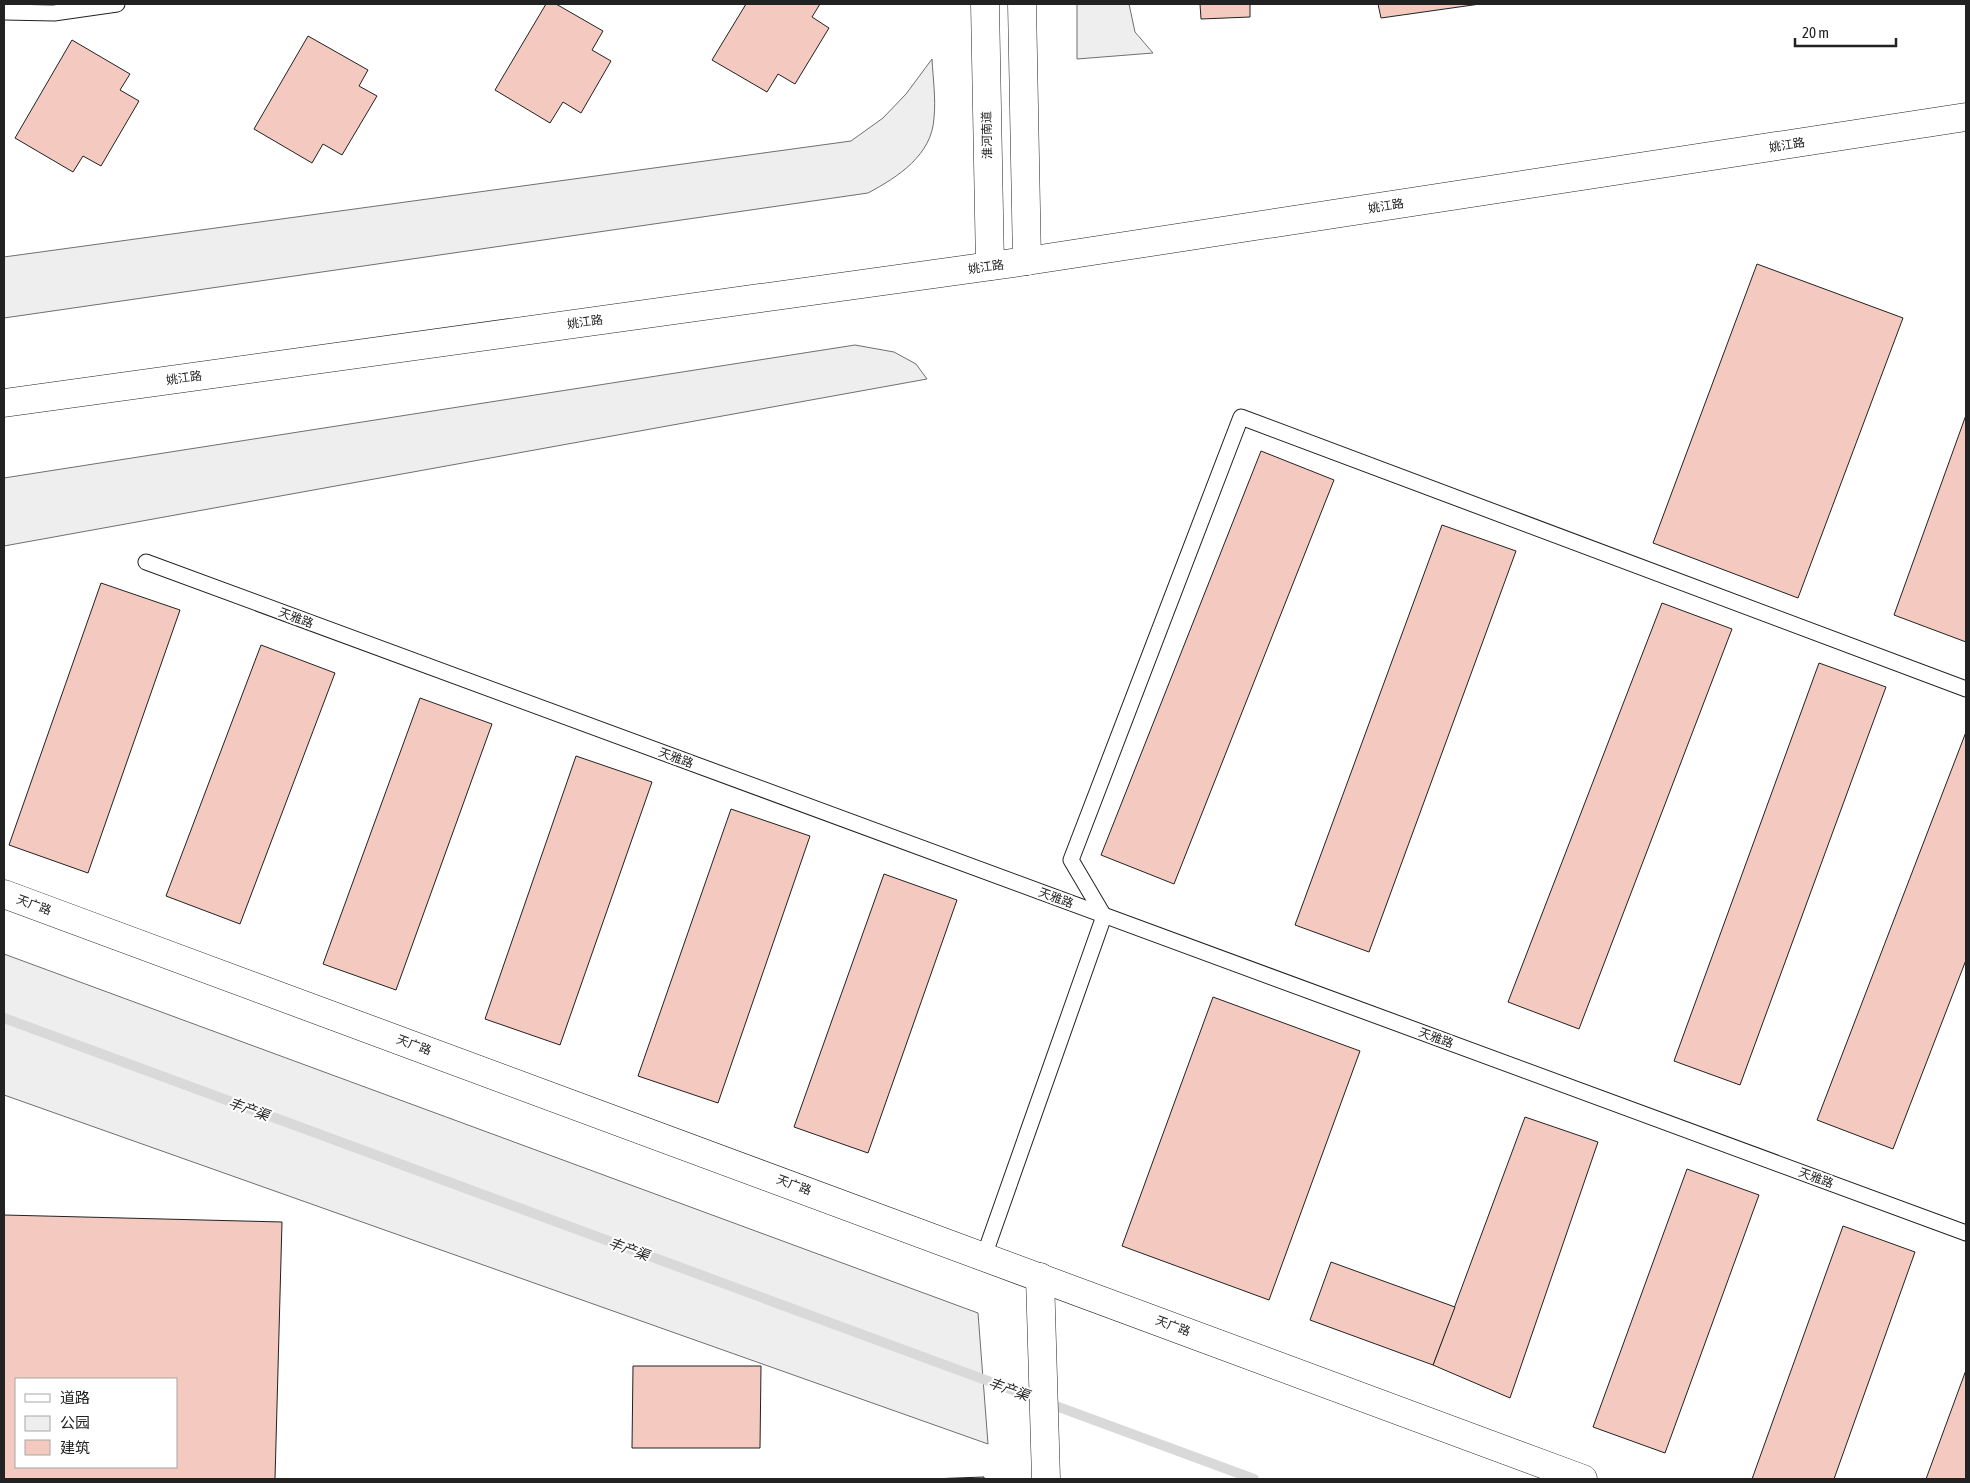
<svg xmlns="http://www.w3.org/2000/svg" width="1970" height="1483" font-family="'Asap Condensed','Noto Sans SC',sans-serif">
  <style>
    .green { fill: #eee; stroke: #6f6f6f }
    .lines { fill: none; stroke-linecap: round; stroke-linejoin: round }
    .stream { stroke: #d9d9d9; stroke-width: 10 }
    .building { fill: #f3c9c0; stroke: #222; fill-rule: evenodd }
    .service-casing { stroke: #222; stroke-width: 17 }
    .tertiary-casing { stroke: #222; stroke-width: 29 }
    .secondary-casing { stroke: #222; stroke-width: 29 }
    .service { stroke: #fff; stroke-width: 15 }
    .tertiary { stroke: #fff; stroke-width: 28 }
    .secondary { stroke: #fff; stroke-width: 28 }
    .labels { text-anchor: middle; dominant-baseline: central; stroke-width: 4; stroke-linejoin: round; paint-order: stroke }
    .street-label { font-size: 12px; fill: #222; stroke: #fff }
    .water-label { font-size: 14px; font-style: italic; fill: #222; stroke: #fff }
  </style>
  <rect width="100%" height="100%" fill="#fff"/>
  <!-- green -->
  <g class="green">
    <polygon points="1077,4 1129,4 1135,32 1153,53 1077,59"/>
    <path d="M932 59C933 78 936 99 934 118 932 155 898 177 868 193L4 318V257L851 141 883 118 906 94Z"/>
    <polygon points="855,345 894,352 916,364 927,379 4,546 4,478"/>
    <polygon points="4,954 978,1313 988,1444 4,1095"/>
  </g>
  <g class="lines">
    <!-- stream -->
    <polyline class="stream" points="4,1018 1254,1479"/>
  </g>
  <!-- building -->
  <g class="building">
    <polygon points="546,4 556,4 603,31 592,50 611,61 581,113 563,102 550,123 495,90"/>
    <polygon points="746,4 820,4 812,17 829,28 795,84 778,74 767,92 712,60"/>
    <polygon points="1200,4 1250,4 1250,17 1201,19"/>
    <polygon points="1378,4 1480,4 1381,18"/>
    <polygon points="308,36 368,70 359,86 377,96 342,155 323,144 312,163 254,129"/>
    <polygon points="72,40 130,74 120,90 139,101 101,166 83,156 73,172 15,138"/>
    <polygon points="1757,264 1903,318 1798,598 1653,543"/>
    <polygon points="1966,415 1966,642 1894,615"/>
    <polygon points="1261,451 1334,480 1174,884 1101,855"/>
    <polygon points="1442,525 1516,551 1369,952 1295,925"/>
    <polygon points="101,583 180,610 88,873 9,845"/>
    <polygon points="1662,603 1732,629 1579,1029 1508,1002"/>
    <polygon points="261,645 335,673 240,924 166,896"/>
    <polygon points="1819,663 1886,687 1740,1085 1674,1061"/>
    <polygon points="420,698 492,724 396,990 323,964"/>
    <polygon points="1966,732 1966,960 1893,1149 1817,1120"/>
    <polygon points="576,756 652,782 560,1045 485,1019"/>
    <polygon points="731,809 810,836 718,1103 638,1076"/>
    <polygon points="884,874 957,900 868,1153 794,1127"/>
    <polygon points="1213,997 1360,1051 1269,1300 1122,1246"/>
    <polygon points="1525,1117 1598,1142 1510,1398 1433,1365"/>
    <polygon points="1687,1169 1759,1195 1665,1453 1593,1427"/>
    <path d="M4 1215 282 1222 275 1479H4ZM16 1379H176V1467H16Z"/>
    <polygon points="1843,1226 1915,1252 1834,1479 1752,1479"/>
    <polygon points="1331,1262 1455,1307 1433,1365 1310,1320"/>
    <polygon points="633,1366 761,1366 760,1448 632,1448"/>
    <polygon points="1966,1370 1966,1479 1926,1479"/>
    <polygon points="984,1477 984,1479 930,1479"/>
  </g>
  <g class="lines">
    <defs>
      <g id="service">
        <polyline points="4,12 54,13 117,4"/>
        <polyline points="146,562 1966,1233"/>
        <polyline points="984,1256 1104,916 1071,860 1241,417 1966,689"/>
      </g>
      <g id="tertiary">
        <polyline points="985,4 990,266"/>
        <polyline points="1022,4 1027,261"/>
        <polyline points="4,894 1583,1479"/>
        <polyline points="1040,1277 1046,1479"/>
      </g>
      <polyline id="secondary" points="4,403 1027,261 1966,117"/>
    </defs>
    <!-- service casing -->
    <use href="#service" class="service-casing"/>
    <!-- tertiary casing -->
    <use href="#tertiary" class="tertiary-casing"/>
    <!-- secondary casing -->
    <use href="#secondary" class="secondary-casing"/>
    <!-- service -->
    <use href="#service" class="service"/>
    <!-- tertiary -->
    <use href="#tertiary" class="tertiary"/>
    <!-- secondary -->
    <use href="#secondary" class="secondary"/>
  </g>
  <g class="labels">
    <!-- street labels -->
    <g class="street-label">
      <text transform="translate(987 135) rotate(-91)">淮河南道</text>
      <text transform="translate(1787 145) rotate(-9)">姚江路</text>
      <text transform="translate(1386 206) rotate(-9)">姚江路</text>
      <text transform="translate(986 267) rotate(-8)">姚江路</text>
      <text transform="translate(585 322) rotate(-8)">姚江路</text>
      <text transform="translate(184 378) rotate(-8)">姚江路</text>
      <text transform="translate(296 618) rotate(20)">天雅路</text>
      <text transform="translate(676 758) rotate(20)">天雅路</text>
      <text transform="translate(1056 898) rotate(20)">天雅路</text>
      <text transform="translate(34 905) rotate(20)">天广路</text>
      <text transform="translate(1436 1038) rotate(20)">天雅路</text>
      <text transform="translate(414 1045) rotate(20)">天广路</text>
      <text transform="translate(1816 1178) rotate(20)">天雅路</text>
      <text transform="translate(794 1185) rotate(20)">天广路</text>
      <text transform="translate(1173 1326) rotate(20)">天广路</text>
    </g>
    <!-- water labels -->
    <g class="water-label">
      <text transform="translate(249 1109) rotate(20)">丰产渠</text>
      <text transform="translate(629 1249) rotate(20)">丰产渠</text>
      <text transform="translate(1009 1389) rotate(20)">丰产渠</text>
    </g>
  </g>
  <!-- border -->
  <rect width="1970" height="1483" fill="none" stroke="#222222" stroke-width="10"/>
  <!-- legend -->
  <rect x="15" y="1378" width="162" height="90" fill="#ffffff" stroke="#a7a7a7"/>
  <rect x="25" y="1394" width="25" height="8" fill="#ffffff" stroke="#a7a7a7"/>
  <text x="60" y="1403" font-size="15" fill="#222222">道路</text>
  <rect x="25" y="1416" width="25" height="15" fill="#eeeeee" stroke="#a7a7a7"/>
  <text x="60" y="1428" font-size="15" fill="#222222">公园</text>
  <rect x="25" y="1440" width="25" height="15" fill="#f3c9c0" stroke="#a7a7a7"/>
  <text x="60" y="1453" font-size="15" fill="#222222">建筑</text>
  <!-- scale -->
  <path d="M1795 38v8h101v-8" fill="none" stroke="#222222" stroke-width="2.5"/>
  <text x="1802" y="38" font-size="15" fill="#222222" stroke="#ffffff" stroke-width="4" paint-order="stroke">20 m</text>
</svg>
